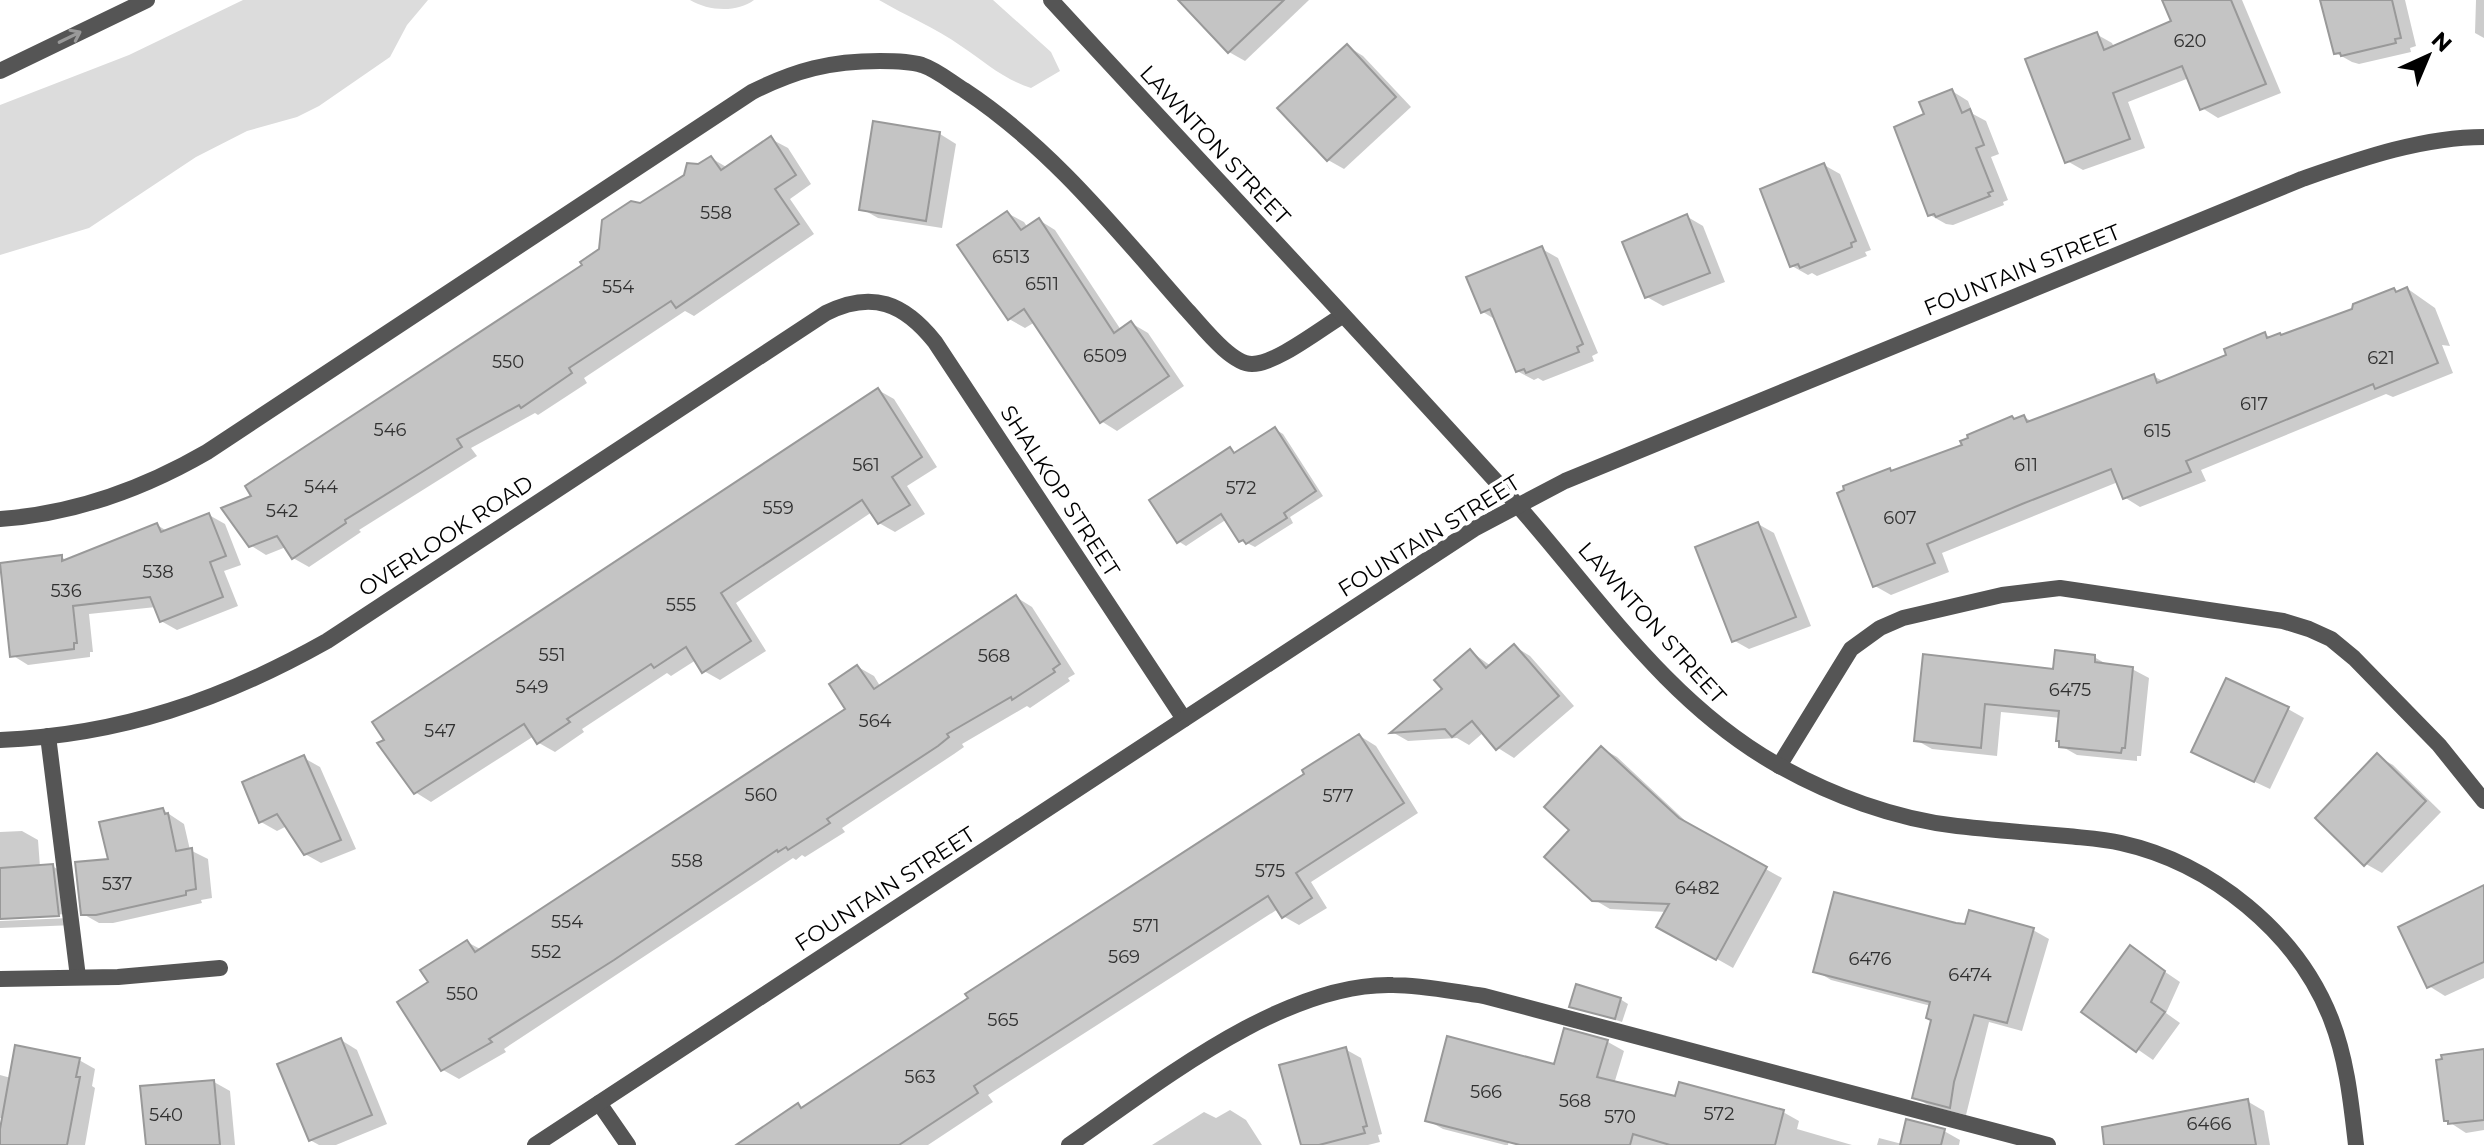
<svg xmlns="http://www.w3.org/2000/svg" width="2484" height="1145" font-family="Montserrat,sans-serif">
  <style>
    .green { fill: #dcdcdc }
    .shadow { fill: #0003 }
    .building { fill: #c4c4c4; stroke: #999; stroke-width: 2 }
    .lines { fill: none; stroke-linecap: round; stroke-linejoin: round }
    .service { stroke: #555; stroke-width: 16 }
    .minor { stroke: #555; stroke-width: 16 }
    .oneway { stroke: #999 }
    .labels { text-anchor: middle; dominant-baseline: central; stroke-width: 8; stroke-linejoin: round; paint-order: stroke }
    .number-label { font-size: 18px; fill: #313131 }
    .street-label { font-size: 22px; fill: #000; stroke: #fff }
  </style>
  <rect width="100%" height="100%" fill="#fff"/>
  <!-- green -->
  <g class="green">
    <polygon points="243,0 428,0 407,25 390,57 319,106 297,117 247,131 196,157 89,228 0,255 0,105 129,55"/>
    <path d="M690 0H754C737 13 708 11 690 0Z"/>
    <path d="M879 0H993L1051 52 1060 71 1031 88C1003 79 985 62 961 46 936 28 906 16 879 0Z"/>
  </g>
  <!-- shadow -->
  <g class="shadow">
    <polygon points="1186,0 1309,0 1245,61 1229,52"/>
    <polygon points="2172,0 2242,0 2281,93 2218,118 2202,108 2189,78 2128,102 2145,148 2083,170 2067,161 2096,34 2112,43 2114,47 2174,22"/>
    <polygon points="2322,0 2405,0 2416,46 2410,48 2411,52 2359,64 2352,62 2336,53"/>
    <polygon points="2476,0 2484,0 2484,38 2475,33"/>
    <polygon points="1347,46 1363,56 1411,107 1344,169 1328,160 1280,108"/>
    <polygon points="1952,91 1968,101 1973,114 1986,121 1999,154 1991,157 2008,200 2003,202 2004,205 1953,225 1946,224 1930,215"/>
    <polygon points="875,124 940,134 956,144 942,228 878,218 862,209"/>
    <polygon points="771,139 788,148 811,184 790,199 814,234 694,316 685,311 584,378 587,383 538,415 535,413 471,448 477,456 359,530 361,532 309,567 293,558 286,547 266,555 250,545 254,497 584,266 641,205 711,158 728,168"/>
    <polygon points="1824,165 1840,174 1871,250 1865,252 1867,256 1817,276 1812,273 1808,275 1792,266"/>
    <polygon points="1007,213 1024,222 1028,228 1039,220 1055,230 1121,330 1131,323 1148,333 1184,386 1117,431 1101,421 1035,322 1025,328 1009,319"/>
    <polygon points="1686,216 1703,226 1725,282 1663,306 1647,297"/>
    <polygon points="1542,249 1558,258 1598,353 1592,356 1594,361 1543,381 1538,378 1534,380 1517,371 1496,320 1483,312"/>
    <polygon points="2408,289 2435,308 2450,346 2442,345 2453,373 2393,397 2386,394 2201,470 2206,481 2140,507 2124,497 2118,482 1942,553 1949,572 1891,595 1875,586 1890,470 1893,472 1964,446 2024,417 2033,422 2153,376 2165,382 2229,356 2264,334 2272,338 2282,337 2354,311 2394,291 2398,293"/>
    <polygon points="878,390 894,399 937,467 907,486 925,514 895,532 879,523 872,512 736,603 766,651 720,680 704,671 696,660 671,676 667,673 582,729 584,732 555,752 539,743 534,736 431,802 415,792"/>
    <polygon points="1275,429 1283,434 1323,496 1290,517 1293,523 1255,547 1241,540 1227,519 1186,546 1178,541 1230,449 1237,454"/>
    <polygon points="209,515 225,524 241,565 224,571 238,606 177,630 161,621 156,607 89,614 93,652 90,652 90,657 28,665 12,655 61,557 68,561 157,525 167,531"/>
    <polygon points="1758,524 1774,533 1811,626 1749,649 1733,640"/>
    <polygon points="1016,597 1032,607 1075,674 1068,678 1070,681 1030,708 1027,706 962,744 964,747 954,754 842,828 845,832 805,857 802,855 796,860 793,858 504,1049 506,1052 459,1079 443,1070 431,983 467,942 482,950 848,709 858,667 874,676 880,686"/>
    <polygon points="1514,646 1530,656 1574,706 1514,758 1498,748 1484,732 1469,745 1457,738 1408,741 1394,733 1445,689 1470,651 1491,666"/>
    <polygon points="1925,656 2055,671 2094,657 2110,666 2132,669 2149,678 2141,756 2137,756 2137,761 2077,755 2061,746 2061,718 2001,712 1997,756 1932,749 1916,740"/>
    <polygon points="2288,709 2304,718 2270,789 2210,761"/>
    <polygon points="1360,736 1376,746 1418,813 1311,882 1327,908 1299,925 1283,916 1278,909 988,1095 993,1102 928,1145 745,1145 798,1105 803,1108 1307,775"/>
    <polygon points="1601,748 1617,757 1694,829 1782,878 1733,968 1659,926 1667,912 1610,909 1593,899 1572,830"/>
    <polygon points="2377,756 2393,765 2441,812 2382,873 2366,864"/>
    <polygon points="304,758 320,767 356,849 321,863 305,854 287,826 277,831 261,822"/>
    <polygon points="163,810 184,824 190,850 208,859 212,898 201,900 202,903 113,923 99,923 83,914 110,861"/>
    <polygon points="22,831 38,840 40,867 52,866 68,875 75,925 0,928 0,921 69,918 69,914 0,917 0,832"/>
    <polygon points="2484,895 2484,978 2445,996 2429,986"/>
    <polygon points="1956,924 2033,930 2049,939 2022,1031 1989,1022 1966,1115 1930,1106 1914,1097 1933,1020 1931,1006 1831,980 1816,971"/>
    <polygon points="2130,948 2180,982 2166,1013 2180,1023 2153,1060 2084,1012"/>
    <polygon points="1620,999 1628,1004 1622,1022 1572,1006"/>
    <polygon points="1565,1031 1608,1042 1624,1051 1614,1084 1676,1099 1783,1112 1799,1121 1797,1129 1852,1145 1535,1145 1510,1136 1508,1145 1505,1145 1443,1129 1427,1120 1555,1066"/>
    <polygon points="341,1040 357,1050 387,1124 336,1145 319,1145 310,1140"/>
    <polygon points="1345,1049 1361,1058 1382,1134 1378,1135 1380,1142 1368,1145 1303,1145"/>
    <polygon points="2484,1052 2484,1130 2466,1133 2446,1120"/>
    <polygon points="79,1060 95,1069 92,1086 95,1088 85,1145 0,1145 4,1119 0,1118 0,1075 11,1078"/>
    <polygon points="214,1082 230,1091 235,1145 148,1145"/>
    <polygon points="2247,1101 2264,1111 2270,1145 2171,1145"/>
    <polygon points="1230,1110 1246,1120 1262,1145 1152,1145 1204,1112 1216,1118"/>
    <polygon points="1944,1131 1960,1140 1959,1145 1877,1145 1879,1138 1902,1144"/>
  </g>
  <!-- building -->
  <g class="building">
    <polygon points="1178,0 1284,0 1228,53"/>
    <polygon points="2162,0 2231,0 2266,84 2200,110 2182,66 2113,93 2130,139 2065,163 2025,59 2097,32 2104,50 2171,21"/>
    <polygon points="2320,0 2392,0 2401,38 2395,39 2396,43 2341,56 2340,53 2334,54"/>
    <polygon points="1347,44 1396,97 1327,161 1277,108"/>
    <polygon points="1952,89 1962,113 1970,109 1984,145 1976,148 1993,191 1988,193 1990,196 1936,217 1934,214 1928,216 1894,127 1924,114 1919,102"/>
    <polygon points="873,121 940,132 926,221 859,210"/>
    <polygon points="771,136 796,175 775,189 799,224 676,308 671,301 569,368 572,373 521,408 519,405 457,439 462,447 345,520 346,523 292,559 277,536 249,547 221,508 251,496 245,486 582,265 580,262 599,249 602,220 631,201 640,203 684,175 687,163 698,164 711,156 721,170"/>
    <polygon points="1824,163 1856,241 1851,243 1852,247 1825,258 1800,268 1798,264 1790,267 1760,189"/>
    <polygon points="1007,211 1021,230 1039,218 1114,333 1131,321 1169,376 1100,423 1024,309 1008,320 957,245"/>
    <polygon points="1687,214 1710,273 1645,298 1622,242"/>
    <polygon points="1542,246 1583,344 1577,347 1579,352 1526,373 1524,369 1516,372 1490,309 1481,313 1466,277"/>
    <polygon points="2407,287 2438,363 2375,389 2373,384 2186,461 2191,472 2123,499 2111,469 2022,504 1927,544 1935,563 1873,587 1837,493 1844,490 1843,486 1890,468 1891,471 1962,445 1960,441 1968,438 1967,435 2012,416 2014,419 2024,415 2027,422 2154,374 2157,383 2226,355 2224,349 2265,332 2267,338 2280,333 2281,335 2352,309 2353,304 2394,288 2396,292"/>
    <polygon points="878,388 922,457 892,477 910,505 878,524 862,500 721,593 751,641 702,673 686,647 654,668 651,664 567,719 570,722 537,744 524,724 414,794 377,743 384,740 372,722"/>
    <polygon points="1275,427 1316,491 1284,513 1287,518 1246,544 1243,540 1239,542 1221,514 1177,543 1149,500 1230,447 1234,453"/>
    <polygon points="209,513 226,556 210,562 223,597 160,622 150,597 73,606 77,643 74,643 74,649 10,657 0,563 62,555 62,561 157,523 161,532"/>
    <polygon points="1758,522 1796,617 1732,642 1695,547"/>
    <polygon points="1016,595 1060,664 1053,669 1055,672 1012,700 1011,697 947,734 949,737 938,746 827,819 830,823 788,850 786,847 778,852 777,850 614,960 489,1039 492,1042 441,1071 397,1002 428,982 420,970 467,940 475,952 845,709 829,684 857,665 874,689"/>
    <polygon points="1514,644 1559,696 1496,750 1472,721 1452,737 1445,729 1390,733 1442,689 1434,680 1470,649 1486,668"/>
    <polygon points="2055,650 2095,655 2095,662 2133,667 2125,748 2122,748 2121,753 2059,747 2059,741 2056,741 2059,711 1985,704 1981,748 1914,741 1923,654 2053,669"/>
    <polygon points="2226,678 2289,707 2254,782 2191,752"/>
    <polygon points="1359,734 1404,803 1296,873 1312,898 1282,918 1268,896 974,1086 978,1093 899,1145 736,1145 798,1103 801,1108 883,1054 968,998 965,994 1304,774 1302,770"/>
    <polygon points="1601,746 1679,818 1767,867 1716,960 1656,927 1669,904 1592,901 1544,857 1569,830 1544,807"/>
    <polygon points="2377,753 2426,801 2364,866 2315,818"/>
    <polygon points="304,755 341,840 304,855 277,814 259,823 242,782"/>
    <polygon points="163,808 165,814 168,813 176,851 192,848 196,889 186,891 186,895 96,915 81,915 75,862 108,859 99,822"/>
    <polygon points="53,864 59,916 0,919 0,868"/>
    <polygon points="2484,885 2484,962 2427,988 2398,927"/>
    <polygon points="1834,892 1956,923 1965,924 1969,910 2034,928 2007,1023 1974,1015 1954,1082 1950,1108 1912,1098 1931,1020 1926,1018 1930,1002 1813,972"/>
    <polygon points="2130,945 2165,971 2151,1002 2165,1012 2136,1052 2081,1012"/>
    <polygon points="1576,984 1621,998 1615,1019 1569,1007"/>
    <polygon points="1564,1028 1608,1040 1597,1077 1675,1096 1679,1082 1784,1110 1775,1145 1670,1145 1633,1134 1630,1145 1520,1145 1425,1121 1447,1036 1554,1064"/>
    <polygon points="341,1038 372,1115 309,1141 277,1064"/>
    <polygon points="15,1045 80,1058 76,1077 80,1077 67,1145 0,1145 0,1129"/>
    <polygon points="1346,1047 1367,1126 1363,1127 1365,1133 1319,1145 1301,1145 1279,1065"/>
    <polygon points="2484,1049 2484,1120 2448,1124 2448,1121 2444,1121 2436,1060 2442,1059 2441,1055"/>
    <polygon points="214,1080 220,1145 146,1145 140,1086"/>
    <polygon points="2248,1099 2256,1145 2104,1145 2102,1127"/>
    <polygon points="1906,1119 1945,1129 1941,1145 1900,1145"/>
  </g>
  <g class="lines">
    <!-- service -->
    <g class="service">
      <path d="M0 519C74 514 143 489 207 452L752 92C796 70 830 61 880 61 894 61 909 61 922 65 937 70 951 82 964 90 1052 148 1119 233 1188 311 1202 326 1231 364 1252 364 1276 364 1320 329 1342 316"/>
      <polyline points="48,736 78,977"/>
      <polyline points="1779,766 1851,649 1880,628 1903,618 2002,595 2060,588 2283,621 2309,629 2331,639 2354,658 2439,745 2484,801"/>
      <polyline points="0,979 118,977 220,968"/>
      <polyline points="599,1103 628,1145"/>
      <path d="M1069 1145C1156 1085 1283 982 1393 985 1423 985 1454 992 1484 996L2048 1145"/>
    </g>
    <!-- minor -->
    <g class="minor">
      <path d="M1051 0C1205 167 1360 331 1512 499 1595 592 1665 701 1776 764 1830 795 1895 819 1957 826 1994 830 2030 833 2067 836 2085 838 2104 839 2121 843 2211 863 2297 932 2331 1019 2347 1060 2351 1102 2356 1145"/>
      <polyline points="0,71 147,0"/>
      <path d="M0 740C121 735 222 700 327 641L826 313C872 290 904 303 935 342L1184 719"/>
      <path d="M535 1145 1474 529 1565 481 2302 179C2360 159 2422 137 2484 137"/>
    </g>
  </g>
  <!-- one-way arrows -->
  <defs><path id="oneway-shaft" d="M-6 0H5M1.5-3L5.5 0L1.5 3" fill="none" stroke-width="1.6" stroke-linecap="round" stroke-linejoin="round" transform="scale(2)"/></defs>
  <use class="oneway" href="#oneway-shaft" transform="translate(70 37) rotate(-26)"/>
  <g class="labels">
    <!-- number labels -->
    <g class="number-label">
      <text x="2190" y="41">620</text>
      <text x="716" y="213">558</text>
      <text x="1011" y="257">6513</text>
      <text x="1042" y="284">6511</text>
      <text x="618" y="287">554</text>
      <text x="1105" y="356">6509</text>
      <text x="2381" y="358">621</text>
      <text x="508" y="362">550</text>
      <text x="2254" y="404">617</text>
      <text x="390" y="430">546</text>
      <text x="2157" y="431">615</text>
      <text x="866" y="465">561</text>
      <text x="2026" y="465">611</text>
      <text x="321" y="487">544</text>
      <text x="1241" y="488">572</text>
      <text x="778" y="508">559</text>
      <text x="282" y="511">542</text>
      <text x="1900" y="518">607</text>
      <text x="158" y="572">538</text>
      <text x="66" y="591">536</text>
      <text x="681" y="605">555</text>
      <text x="552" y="655">551</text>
      <text x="994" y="656">568</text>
      <text x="532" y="687">549</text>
      <text x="2070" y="690">6475</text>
      <text x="875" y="721">564</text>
      <text x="440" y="731">547</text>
      <text x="761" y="795">560</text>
      <text x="1338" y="796">577</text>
      <text x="687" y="861">558</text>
      <text x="1270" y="871">575</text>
      <text x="117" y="884">537</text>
      <text x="1697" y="888">6482</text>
      <text x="567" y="922">554</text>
      <text x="1146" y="926">571</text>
      <text x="546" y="952">552</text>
      <text x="1124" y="957">569</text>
      <text x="1870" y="959">6476</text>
      <text x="1970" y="975">6474</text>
      <text x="462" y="994">550</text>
      <text x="1003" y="1020">565</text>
      <text x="920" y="1077">563</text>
      <text x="1486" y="1092">566</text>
      <text x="1575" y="1101">568</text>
      <text x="1719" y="1114">572</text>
      <text x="166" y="1115">540</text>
      <text x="1620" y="1117">570</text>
      <text x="2209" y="1124">6466</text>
    </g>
    <!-- street labels -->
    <g class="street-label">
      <text transform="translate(1215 145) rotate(47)">LAWNTON STREET</text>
      <text transform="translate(2022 270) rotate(-22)">FOUNTAIN STREET</text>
      <text transform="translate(1060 491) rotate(57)">SHALKOP STREET</text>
      <text transform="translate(446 536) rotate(-33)">OVERLOOK ROAD</text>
      <text transform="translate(1429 536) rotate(-32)">FOUNTAIN STREET</text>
      <text transform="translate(1652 623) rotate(48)">LAWNTON STREET</text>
      <text transform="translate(885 889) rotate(-33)">FOUNTAIN STREET</text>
    </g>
  </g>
  <!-- north arrow -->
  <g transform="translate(2428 56) rotate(44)" stroke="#ffffff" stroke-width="6" paint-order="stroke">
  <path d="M0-6L14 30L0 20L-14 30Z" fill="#000000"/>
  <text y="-12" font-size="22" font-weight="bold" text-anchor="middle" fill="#000000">N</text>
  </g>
</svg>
